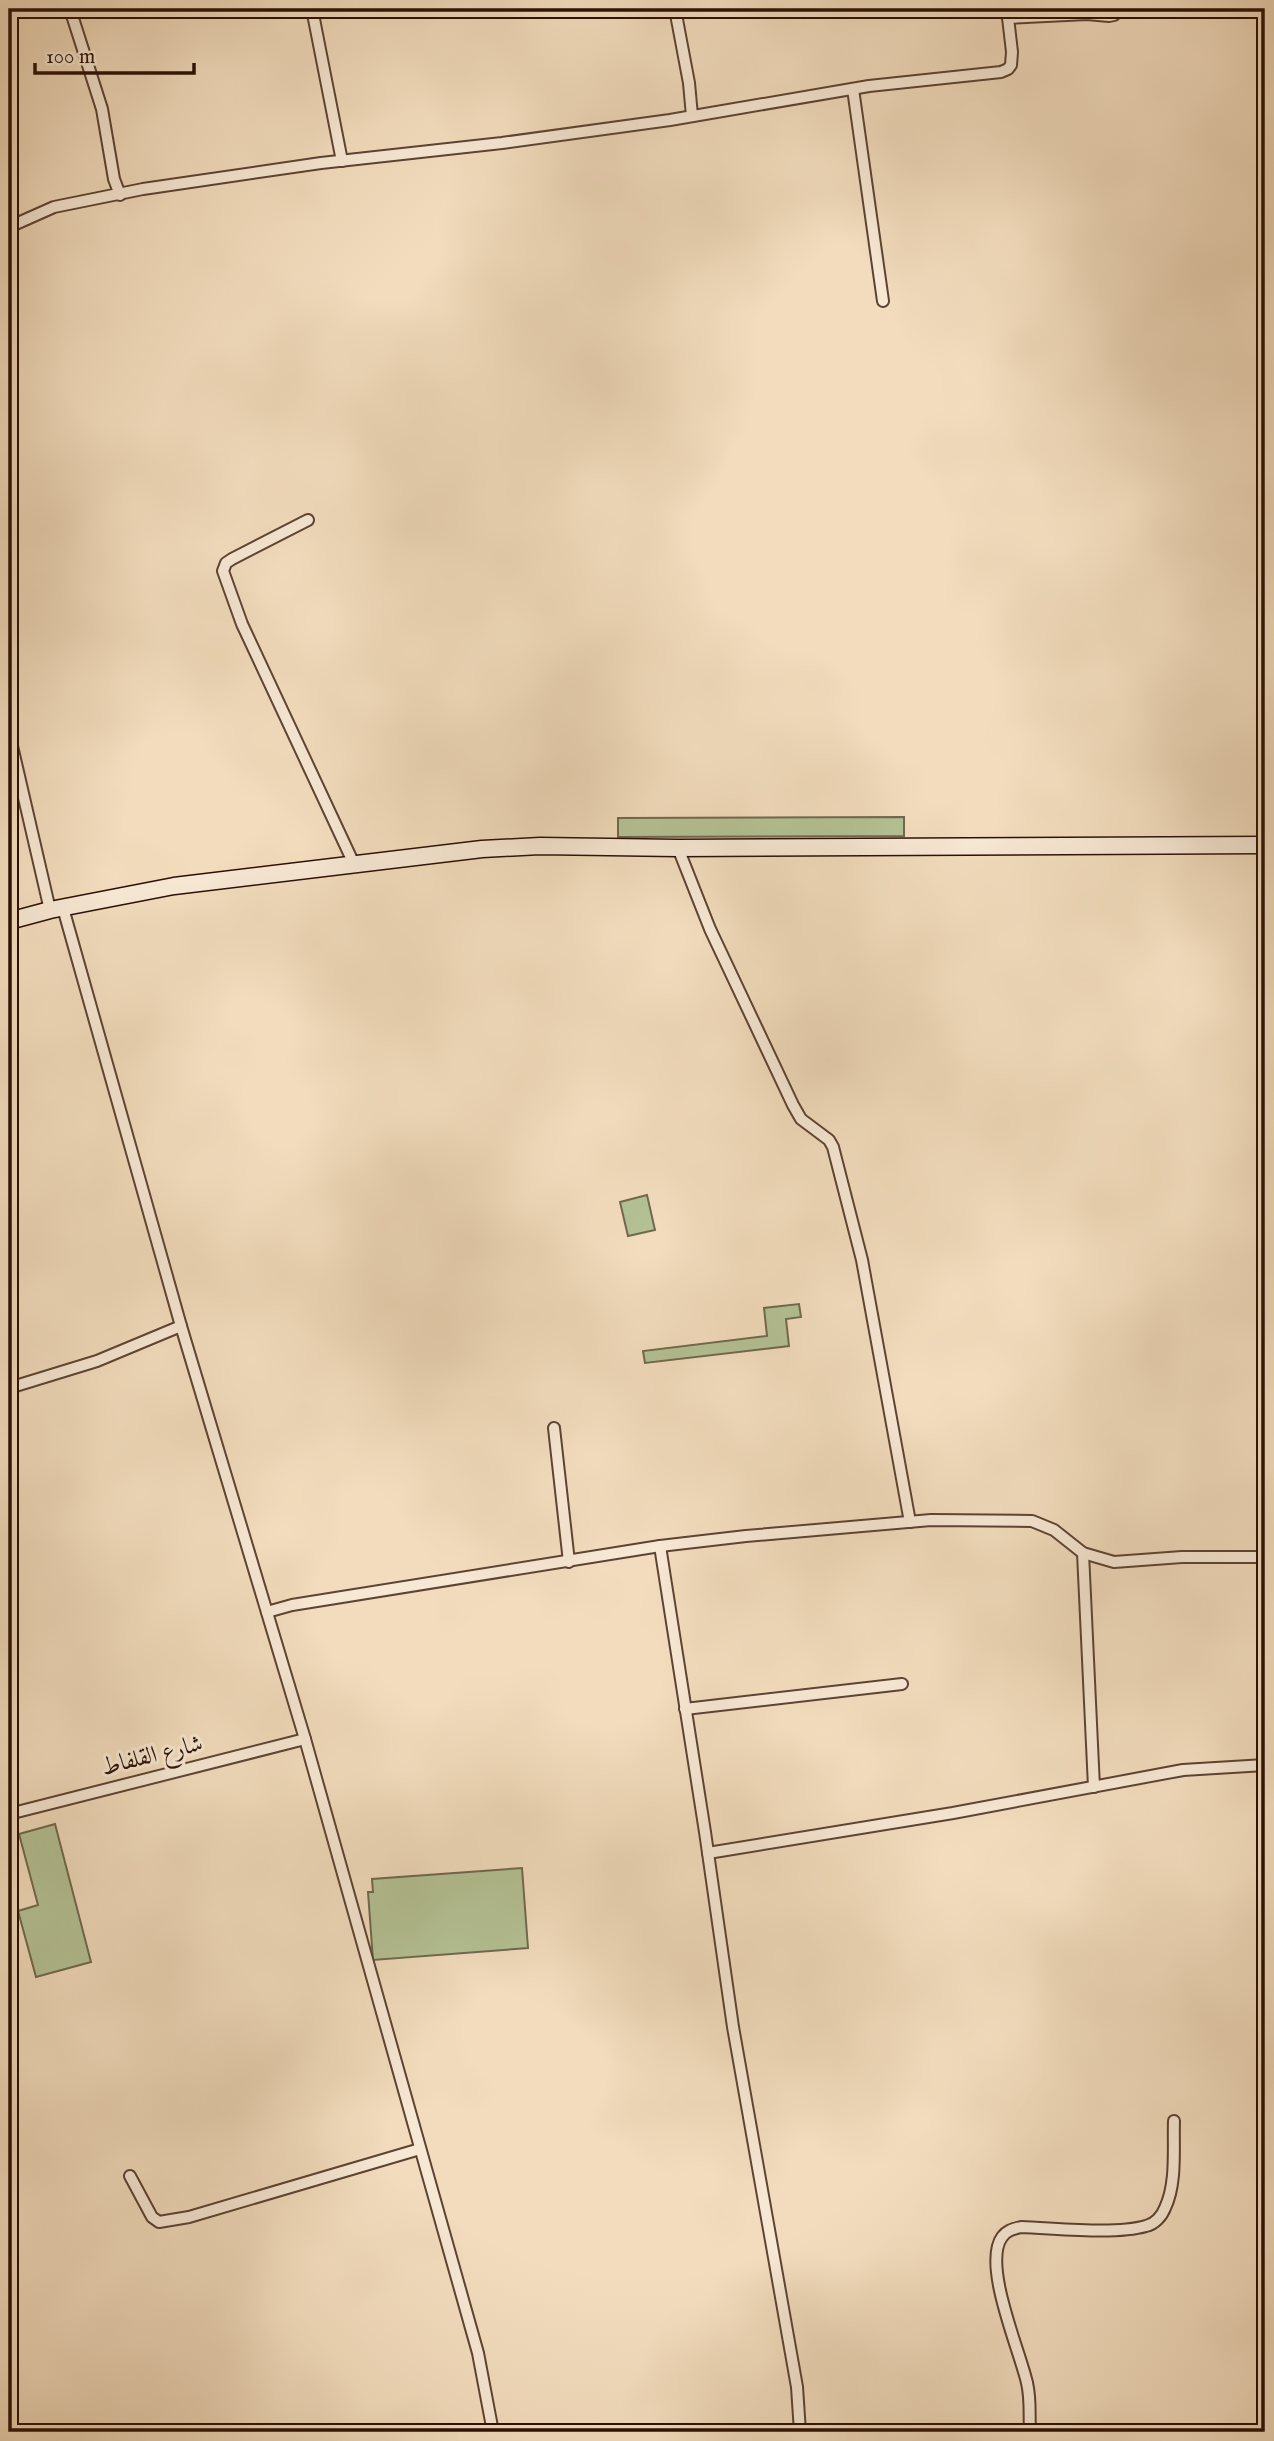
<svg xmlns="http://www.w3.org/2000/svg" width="1274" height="2441" font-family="'IM FELL English',Amiri,serif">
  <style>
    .green { fill: #b4c295; stroke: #70694d; stroke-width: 2 }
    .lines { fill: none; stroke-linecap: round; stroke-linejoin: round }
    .street-casing { stroke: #5d4333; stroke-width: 14 }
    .secondary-casing { stroke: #2b1005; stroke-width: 19 }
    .street { stroke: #f7e8d4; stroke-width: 10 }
    .secondary { stroke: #f7e8d4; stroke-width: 16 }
    .labels { text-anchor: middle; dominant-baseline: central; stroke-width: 6; stroke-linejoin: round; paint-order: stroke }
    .street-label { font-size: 24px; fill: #2b1005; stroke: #f7e8d4 }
  </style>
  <rect width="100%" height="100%" fill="#f2dcbd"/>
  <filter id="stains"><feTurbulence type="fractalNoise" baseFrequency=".00286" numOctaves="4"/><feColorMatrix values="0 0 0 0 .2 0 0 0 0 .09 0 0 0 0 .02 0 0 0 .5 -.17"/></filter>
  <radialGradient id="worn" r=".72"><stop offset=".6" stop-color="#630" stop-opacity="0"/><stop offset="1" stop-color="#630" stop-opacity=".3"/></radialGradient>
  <!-- green -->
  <g class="green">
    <polygon points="904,817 904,836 618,837 618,818"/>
    <polygon points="647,1195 655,1230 628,1236 620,1202"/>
    <polygon points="799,1304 801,1317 786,1319 789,1346 645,1363 643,1351 767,1336 764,1308"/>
    <polygon points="55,1824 91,1962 36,1977 18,1911 38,1905 19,1834"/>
    <polygon points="522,1868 528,1948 373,1960 368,1892 373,1892 372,1879"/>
  </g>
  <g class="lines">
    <defs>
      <g id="street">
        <polyline points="70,9 102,109 114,179 120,195"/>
        <polyline points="312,9 342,161"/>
        <polyline points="675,9 689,83 692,116"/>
        <polyline points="1008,18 1087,14 1109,16 1114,15 1118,9"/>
        <polyline points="853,89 883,301"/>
        <polyline points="9,227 54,207 143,189 321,163 502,143 670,120 869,86 1001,72 1008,69 1011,65 1012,52 1007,9"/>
        <polyline points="308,520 232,559 226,563 223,571 242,624 354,864"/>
        <polyline points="9,733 50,910"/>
        <polyline points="678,848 710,929 793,1105 801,1119 829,1140 833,1147 862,1260 910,1522"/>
        <polyline points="63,908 181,1326 305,1739 478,2353 493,2432"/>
        <polyline points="9,1388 97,1361 181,1326"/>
        <polyline points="554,1428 569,1562"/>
        <polyline points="660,1546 705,1832 733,2027 797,2387 800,2432"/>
        <polyline points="1083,1553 1094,1787"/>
        <polyline points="267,1612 292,1605 660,1546 746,1536 931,1520 1032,1521 1054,1530 1083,1553 1114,1562 1182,1557 1265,1557"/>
        <polyline points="685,1709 902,1684"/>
        <polyline points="9,1814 305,1739"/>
        <polyline points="708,1853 953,1813 1183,1770 1265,1765"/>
        <polyline points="130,2176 152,2217 159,2222 189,2217 420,2149"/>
        <path d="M1030 2432C1029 2416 1031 2399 1027 2383 1020 2351 982 2265 1002 2237 1007 2230 1013 2229 1021 2227 1055 2228 1115 2235 1146 2226 1155 2224 1162 2216 1165 2208 1177 2183 1173 2148 1174 2121"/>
      </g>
      <polyline id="secondary" points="9,921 50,910 174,886 482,849 540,846 678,848 1265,845"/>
    </defs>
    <!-- street casing -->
    <use href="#street" class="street-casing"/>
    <!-- secondary casing -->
    <use href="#secondary" class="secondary-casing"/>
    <!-- street -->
    <use href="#street" class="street"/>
    <!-- secondary -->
    <use href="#secondary" class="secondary"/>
  </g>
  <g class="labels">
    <!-- street labels -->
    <g class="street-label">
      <text transform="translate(152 1756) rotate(-14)">شارع القلفاط</text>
    </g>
  </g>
  <!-- margin -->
  <rect width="1274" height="2441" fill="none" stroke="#f2dcbd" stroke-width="35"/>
  <rect x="10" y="10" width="1253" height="2420" fill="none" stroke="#2b1005" stroke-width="3.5"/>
  <rect x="18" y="18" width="1239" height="2406" fill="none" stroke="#2b1005" stroke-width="2"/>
  <!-- scale -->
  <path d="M35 63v10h159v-10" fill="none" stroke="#2b1005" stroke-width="3.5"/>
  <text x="46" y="63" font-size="21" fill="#2b1005" stroke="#f7e8d4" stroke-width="5" paint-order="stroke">100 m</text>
  <rect width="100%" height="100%" filter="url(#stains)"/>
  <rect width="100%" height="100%" fill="url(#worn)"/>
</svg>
